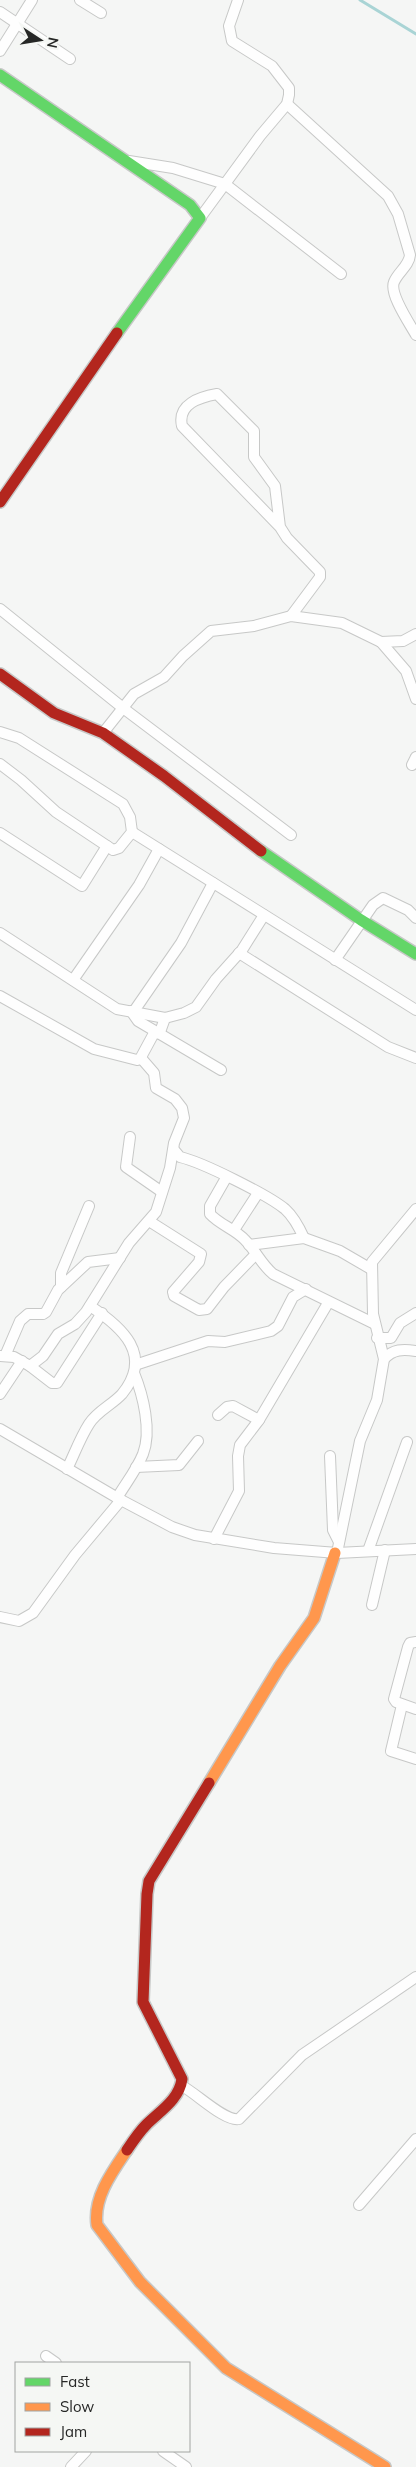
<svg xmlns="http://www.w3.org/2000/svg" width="416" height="2467" font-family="Mulish,sans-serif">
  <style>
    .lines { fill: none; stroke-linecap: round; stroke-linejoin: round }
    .stream { stroke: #a9d4d5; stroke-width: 3 }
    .street-casing { stroke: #c7c8c7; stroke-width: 12 }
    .fast-casing { stroke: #c7c8c7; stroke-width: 14 }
    .slow-casing { stroke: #c7c8c7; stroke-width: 14 }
    .jam-casing { stroke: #c7c8c7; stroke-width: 14 }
    .street { stroke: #fefefe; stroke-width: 10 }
    .fast { stroke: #63d668; stroke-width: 11 }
    .slow { stroke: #ff974d; stroke-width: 11 }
    .jam { stroke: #b3261e; stroke-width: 11 }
  </style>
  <rect width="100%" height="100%" fill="#f5f6f5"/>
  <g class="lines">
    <!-- stream -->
    <polyline class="stream" points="360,0 416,34"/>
    <defs>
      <g id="street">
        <polyline points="80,0 101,13"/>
        <polyline points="0,12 70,59"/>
        <polyline points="0,51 32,0"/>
        <path d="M287 104 388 196 398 214 410 255C409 266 398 272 394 282 389 294 410 324 416 335"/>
        <polyline points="129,161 173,168 225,184 341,274"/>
        <polyline points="200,218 260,136 287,104 289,95 289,88 272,66 232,41 229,26 238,0"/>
        <path d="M280 527 182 426C177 404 200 397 217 394L254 431V457L275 486 280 527 287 538 320 572V577L291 616"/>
        <polyline points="0,609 123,708 291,835"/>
        <polyline points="381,642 403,641 416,634"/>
        <polyline points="0,732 19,738 123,804 130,817 132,832 119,848 113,850 56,812 21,780 0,764"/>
        <polyline points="103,733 134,694 164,677 183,656 211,631 254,626 291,616 342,623 381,642 406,671 416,699"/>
        <polyline points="412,765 416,757"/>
        <polyline points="132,832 416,1010"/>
        <polyline points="0,833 82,886 107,846"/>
        <polyline points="0,933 117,1009 165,1018 184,1013 196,1007 216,979 242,950 264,915"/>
        <polyline points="239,953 388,1047 416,1058"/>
        <polyline points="335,960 373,905 383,898 408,910 416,918"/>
        <polyline points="73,980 139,885 159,849"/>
        <polyline points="0,996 94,1049 137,1060 140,1059 153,1035 160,1032 165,1018"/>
        <polyline points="131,1011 138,1021 221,1070"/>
        <polyline points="134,1011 181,943 213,883"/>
        <polyline points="130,1137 126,1167 162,1192"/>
        <path d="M174 1150 180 1157C202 1162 268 1195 285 1209 294 1217 299 1227 304 1238"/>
        <path d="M226 1178 210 1206V1214C220 1225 235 1229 245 1240 256 1251 261 1264 273 1274L375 1324"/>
        <polyline points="149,1221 201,1254 199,1262 173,1292 174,1296 199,1310 207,1309 224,1287 256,1254"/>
        <polyline points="234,1230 258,1193"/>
        <polyline points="249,1245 304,1238 340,1251 371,1269"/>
        <polyline points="61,1287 61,1273 89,1206"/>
        <polyline points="377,1338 391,1338 400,1323 416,1313"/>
        <polyline points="0,1356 14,1357 30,1366 43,1356 58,1334 75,1324 86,1312 129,1243 156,1212 170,1168 174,1143 184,1118 182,1108 175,1099 156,1088 154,1073 141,1058"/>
        <polyline points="5,1356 20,1321 28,1314 43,1314 46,1312 58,1290 88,1262 120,1258"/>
        <path d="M384 1359C393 1349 403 1349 416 1351"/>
        <polyline points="135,1365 208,1341 225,1342 271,1331 278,1326 293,1297 306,1289"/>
        <polyline points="30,1366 52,1383 57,1383 102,1313"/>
        <polyline points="0,1394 22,1361"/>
        <polyline points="218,1415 227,1407 233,1406 259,1420"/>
        <polyline points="0,1429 121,1500 172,1527 195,1535 274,1548 337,1553 416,1549"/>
        <polyline points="330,1456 333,1530 339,1542"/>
        <polyline points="136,1467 179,1465 198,1441"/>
        <path d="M67 1469C74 1455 80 1438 89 1424 97 1411 112 1405 122 1394 154 1355 122 1327 90 1306"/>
        <path d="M117 1498C126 1483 137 1469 143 1454 152 1431 143 1395 134 1373"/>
        <polyline points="214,1539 239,1491 238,1456 240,1445 259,1420 328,1303"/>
        <polyline points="368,1551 407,1442"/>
        <polyline points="337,1553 360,1441 377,1400 384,1359 373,1314 372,1262 416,1209"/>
        <polyline points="372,1605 385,1550"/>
        <polyline points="0,1617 19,1621 33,1613 75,1555 121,1500"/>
        <polyline points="416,1642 410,1643 408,1647 394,1699 396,1702 416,1709"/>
        <polyline points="402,1705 391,1751 416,1759"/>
        <path d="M182 2086C196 2093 225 2122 239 2119L302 2055 416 1977"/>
        <polyline points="359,2205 416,2139"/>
        <polyline points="46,2356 56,2363"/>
        <polyline points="163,2451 186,2467"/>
        <polyline points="71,2467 86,2451"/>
      </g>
      <g id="fast">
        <polyline points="0,75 190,205 200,218 117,333"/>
        <polyline points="261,851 361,920 416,954"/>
      </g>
      <g id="slow">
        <polyline points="209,1783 280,1666 314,1618 335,1553"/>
        <path d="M127 2150C112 2172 93 2198 97 2225L140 2282 226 2368 385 2467"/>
      </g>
      <g id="jam">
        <polyline points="0,502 117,333"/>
        <polyline points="0,674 54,713 103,733 164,776 261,851"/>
        <path d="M127 2150C133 2141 139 2132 146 2125 160 2111 179 2100 182 2079L143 2002 147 1894 149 1881 209 1783"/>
      </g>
    </defs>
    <!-- street casing -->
    <use href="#street" class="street-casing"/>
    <!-- fast casing -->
    <use href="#fast" class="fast-casing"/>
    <!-- slow casing -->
    <use href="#slow" class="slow-casing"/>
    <!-- jam casing -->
    <use href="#jam" class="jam-casing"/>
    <!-- street -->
    <use href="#street" class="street"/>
    <!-- fast -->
    <use href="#fast" class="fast"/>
    <!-- slow -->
    <use href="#slow" class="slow"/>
    <!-- jam -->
    <use href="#jam" class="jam"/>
  </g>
  <!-- legend -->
  <rect x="15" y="2362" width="175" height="90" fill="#f5f7f4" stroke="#a2a4a2"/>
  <rect x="25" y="2378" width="25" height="8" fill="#63d668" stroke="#a2a4a2"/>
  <text x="60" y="2387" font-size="15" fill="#262726">Fast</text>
  <rect x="25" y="2403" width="25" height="8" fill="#ff974d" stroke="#a2a4a2"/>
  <text x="60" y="2412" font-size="15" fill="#262726">Slow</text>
  <rect x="25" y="2428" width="25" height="8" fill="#b3261e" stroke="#a2a4a2"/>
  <text x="60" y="2437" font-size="15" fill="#262726">Jam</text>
  <!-- north arrow -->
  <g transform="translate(40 40) rotate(102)" stroke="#f5f7f4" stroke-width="4" paint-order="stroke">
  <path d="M0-4L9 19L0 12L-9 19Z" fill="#262726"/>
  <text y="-8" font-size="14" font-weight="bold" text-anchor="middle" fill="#262726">N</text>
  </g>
</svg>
